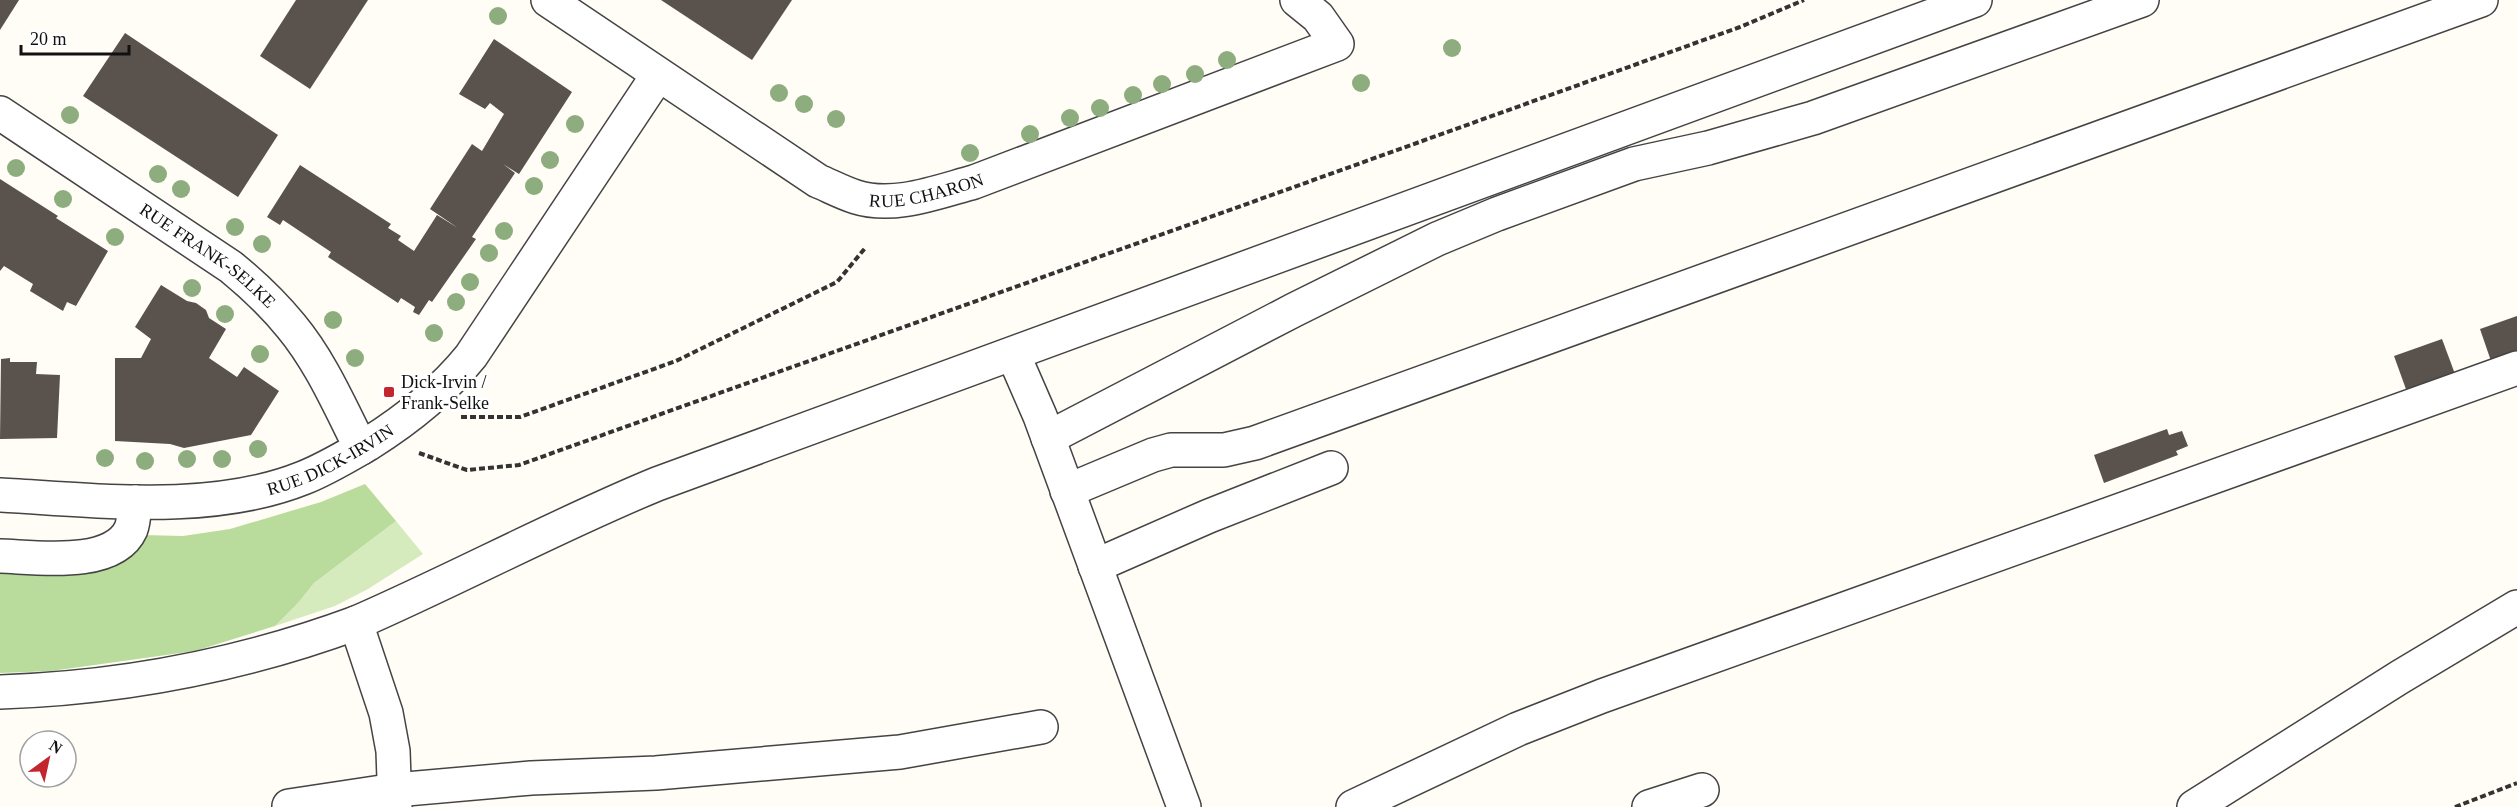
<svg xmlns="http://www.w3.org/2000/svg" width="2517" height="807" font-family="Georgia,serif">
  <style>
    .green { fill: #d5ebbd }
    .forest { fill: #b9dc9c }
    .building { fill: #5a524d }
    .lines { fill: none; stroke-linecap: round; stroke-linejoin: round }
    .minor-casing { stroke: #444; stroke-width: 36 }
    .path { stroke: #333; stroke-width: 4; stroke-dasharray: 6 3; stroke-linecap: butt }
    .minor { stroke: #fff; stroke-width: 33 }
    .tree { fill: #8dad7f }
    .poi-dot { fill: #c4262e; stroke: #fff; stroke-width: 2 }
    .labels { text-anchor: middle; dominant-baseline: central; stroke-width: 6; stroke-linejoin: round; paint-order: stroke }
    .street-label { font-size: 18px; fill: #111; stroke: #fff }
    .poi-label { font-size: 18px; fill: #111; stroke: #fff; text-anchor: start }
  </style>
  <rect width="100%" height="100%" fill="#fffdf5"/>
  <!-- green -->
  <polygon class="green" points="396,521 423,554 368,589 335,606 275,626 298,603 314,583"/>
  <!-- forest -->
  <polygon class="forest" points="365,484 396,521 314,583 298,603 275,626 195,651 51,671 0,673 0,567 142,535 183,536 230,529 321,502"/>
  <!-- building -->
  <g class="building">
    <polygon points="0,0 19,0 0,30"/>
    <polygon points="296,0 368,0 310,89 260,56"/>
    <polygon points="661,0 792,0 752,60"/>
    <polygon points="125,33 278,135 238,197 83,96"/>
    <polygon points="494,39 572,92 519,174 503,164 515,173 472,237 476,239 432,302 429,300 419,315 413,312 415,307 401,298 398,303 328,257 331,252 283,220 280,225 267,217 300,165 391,224 388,228 401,236 398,240 414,251 437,215 458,228 430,209 472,144 482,151 504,114 490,103 485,109 459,94"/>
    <polygon points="0,179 58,216 56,218 108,251 76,306 67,302 63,311 30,291 33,284 4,266 0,271"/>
    <polygon points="161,285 187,301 196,303 206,310 209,318 226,329 209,358 237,377 244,367 279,391 251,435 184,448 170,444 115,441 115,358 141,358 151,339 135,327"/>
    <polygon points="2517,316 2517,355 2492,364 2480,329"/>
    <polygon points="2442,339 2455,374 2407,392 2394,356"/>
    <polygon points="10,358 10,362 37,362 36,374 60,375 57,438 0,439 1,359"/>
    <polygon points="2167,429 2169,435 2182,431 2188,446 2176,451 2178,455 2104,483 2094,455"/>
  </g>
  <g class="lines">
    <defs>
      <g id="minor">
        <path id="s1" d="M548 0 818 181C830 186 843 193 856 197 894 209 937 192 974 182L1337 44 1318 17 1297 0"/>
        <path id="s2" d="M0 113 231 267C253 285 273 304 291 326 321 362 340 407 361 448"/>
        <polyline points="1013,354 1040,416 1184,807"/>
        <polyline points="1048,438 1294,310 1437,239 1497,214 1634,164 1708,148 1813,118 2142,0"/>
        <polyline points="1067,491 1153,455 1171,450 1224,450 1255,443 2481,0"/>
        <path id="s3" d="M0 495C97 500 211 515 303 478 326 469 347 456 368 444 408 419 442 392 471 356L658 75"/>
        <path d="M0 556C35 557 113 569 131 529 134 521 134 511 135 502"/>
        <polyline points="1095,566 1209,516 1331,468"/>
        <path d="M356 623C457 579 555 526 657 484L1975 0"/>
        <path d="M0 692C122 688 242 665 356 623L386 713 393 751 395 807"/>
        <polyline points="289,806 395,790 531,778 656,773 900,752 1041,727"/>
        <polyline points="1353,807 1518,729 1602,696 2517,368"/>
        <polyline points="1649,807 1702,790"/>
        <polyline points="2194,807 2400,677 2517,607"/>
      </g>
    </defs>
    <!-- minor casing -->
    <use href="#minor" class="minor-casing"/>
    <!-- path -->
    <g class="path">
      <polyline points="461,417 520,417 676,361 837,282 866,247"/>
      <polyline points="419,453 467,470 519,465 1740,27 1804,0"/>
      <polyline points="2455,807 2517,783"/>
    </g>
    <!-- minor -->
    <use href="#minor" class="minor"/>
  </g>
  <!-- trees -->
  <g class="tree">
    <circle cx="498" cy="16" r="9"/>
    <circle cx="1452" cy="48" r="9"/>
    <circle cx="1227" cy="60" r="9"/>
    <circle cx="1195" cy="74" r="9"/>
    <circle cx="1361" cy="83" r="9"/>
    <circle cx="1162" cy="84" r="9"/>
    <circle cx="779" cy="93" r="9"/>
    <circle cx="1133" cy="95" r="9"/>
    <circle cx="804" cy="104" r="9"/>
    <circle cx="1100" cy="108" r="9"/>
    <circle cx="70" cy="115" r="9"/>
    <circle cx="1070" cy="118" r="9"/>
    <circle cx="836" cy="119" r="9"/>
    <circle cx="575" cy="124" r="9"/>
    <circle cx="1030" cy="134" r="9"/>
    <circle cx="970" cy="153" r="9"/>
    <circle cx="550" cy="160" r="9"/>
    <circle cx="16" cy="168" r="9"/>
    <circle cx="158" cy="174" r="9"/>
    <circle cx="534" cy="186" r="9"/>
    <circle cx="181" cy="189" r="9"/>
    <circle cx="63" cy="199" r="9"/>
    <circle cx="235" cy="227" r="9"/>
    <circle cx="504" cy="231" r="9"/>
    <circle cx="115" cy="237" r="9"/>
    <circle cx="262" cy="244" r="9"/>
    <circle cx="489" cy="253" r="9"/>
    <circle cx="470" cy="282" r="9"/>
    <circle cx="192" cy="288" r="9"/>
    <circle cx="456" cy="302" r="9"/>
    <circle cx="225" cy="314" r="9"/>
    <circle cx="333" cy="320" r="9"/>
    <circle cx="434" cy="333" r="9"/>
    <circle cx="260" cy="354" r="9"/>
    <circle cx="355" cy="358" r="9"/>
    <circle cx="258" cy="449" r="9"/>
    <circle cx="105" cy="458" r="9"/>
    <circle cx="187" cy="459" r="9"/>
    <circle cx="222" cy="459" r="9"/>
    <circle cx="145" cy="461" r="9"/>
  </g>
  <!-- markers -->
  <rect class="poi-dot" x="383" y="386" width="12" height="12" rx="3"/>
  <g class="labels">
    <!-- street labels -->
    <g class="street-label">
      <text stroke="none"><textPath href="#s1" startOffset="438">RUE CHARON</textPath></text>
      <text stroke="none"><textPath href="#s2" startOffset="252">RUE FRANK-SELKE</textPath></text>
      <text stroke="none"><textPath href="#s3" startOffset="338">RUE DICK-IRVIN</textPath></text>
    </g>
    <!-- poi labels -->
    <g class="poi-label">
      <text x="401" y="382">Dick-Irvin /<tspan x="401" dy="21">Frank-Selke</tspan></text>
    </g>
  </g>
  <!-- north arrow -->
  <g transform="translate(48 759) rotate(33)"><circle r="28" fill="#ffffff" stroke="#a0a0a0" stroke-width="1.5"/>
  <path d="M0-4.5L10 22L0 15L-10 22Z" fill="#c4262e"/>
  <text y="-9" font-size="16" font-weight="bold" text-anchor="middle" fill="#111111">N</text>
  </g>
  <!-- scale -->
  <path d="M21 45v9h108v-9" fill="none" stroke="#111111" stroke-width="3"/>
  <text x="30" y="45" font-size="18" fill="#111111" stroke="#ffffff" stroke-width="4.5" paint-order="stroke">20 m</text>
</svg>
